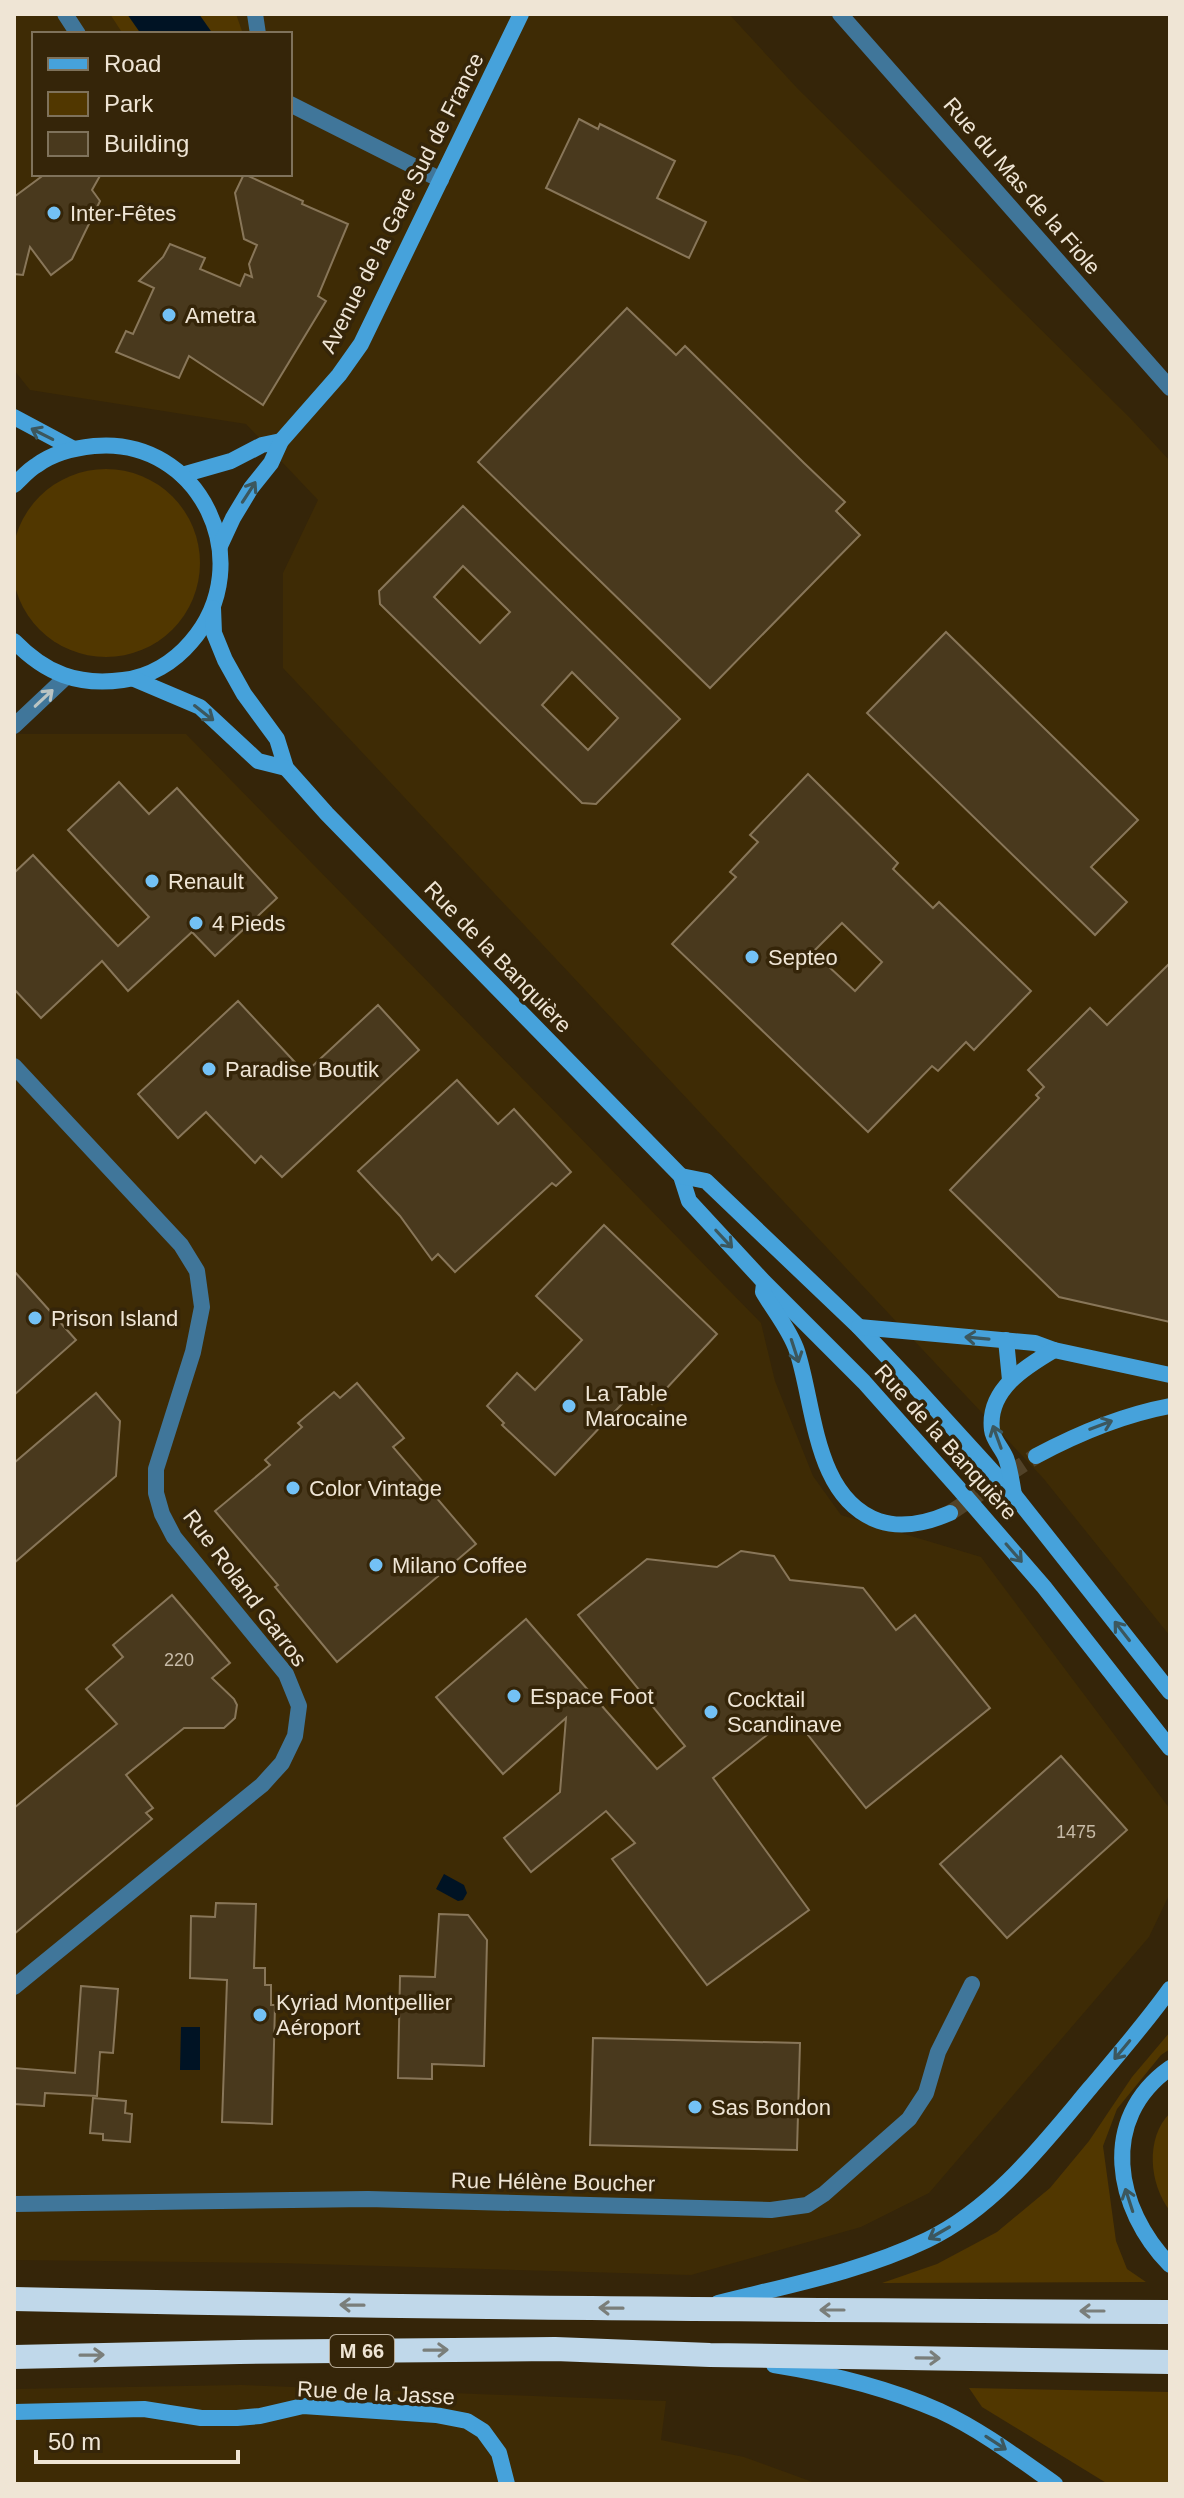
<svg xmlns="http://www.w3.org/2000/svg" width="1184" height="2498" font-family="Arial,sans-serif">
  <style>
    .built { fill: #3e2b05; fill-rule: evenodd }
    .green { fill: #513700 }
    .water { fill: #001324 }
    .building { fill: #49391d; stroke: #887659; stroke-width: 2; fill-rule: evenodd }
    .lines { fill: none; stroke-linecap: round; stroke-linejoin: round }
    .secondary-tunnel { stroke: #514228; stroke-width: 16; stroke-dasharray: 16 8; stroke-linecap: butt }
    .street { stroke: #40769a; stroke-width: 16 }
    .secondary { stroke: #46a2db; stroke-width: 16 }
    .highway { stroke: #c0d8ea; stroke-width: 24 }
    .oneway { stroke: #3c575d }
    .oneway2 { stroke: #bac4c3 }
    .oneway3 { stroke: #7a7e7a }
    .poi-dot { fill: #73c1f5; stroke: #352509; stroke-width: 3 }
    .labels { text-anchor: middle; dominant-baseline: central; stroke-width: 7; stroke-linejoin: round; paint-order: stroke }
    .number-label { font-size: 18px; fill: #c6baa7 }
    .shield { fill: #352509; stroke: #b7ab98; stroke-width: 2 }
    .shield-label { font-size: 20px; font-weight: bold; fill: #efe5d5 }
    .street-label { font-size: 22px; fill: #efe5d5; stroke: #352509 }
    .poi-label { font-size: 22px; fill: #efe5d5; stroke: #352509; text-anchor: start }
  </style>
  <rect width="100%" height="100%" fill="#352509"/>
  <!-- built -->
  <g class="built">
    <path d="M14 14H729L797 88 1131 419 1170 461V1636L1043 1478 283 668V573L318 500 246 424 30 390 14 370ZM34 34H290V174H34Z"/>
    <polygon points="14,732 17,734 186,734 761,1323 775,1381 813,1476 841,1515 981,1557 1170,1809 1170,1893 1149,1937 929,2193 861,2227 691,2275 279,2263 14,2260"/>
    <polygon points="241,2385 666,2401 661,2440 744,2457 818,2484 14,2484 14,2389"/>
  </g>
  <!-- green -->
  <g class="green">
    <polygon points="110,14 236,14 243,34 123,34"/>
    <circle cx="106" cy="563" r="94"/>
    <polygon points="1170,2032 1170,2049 1161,2055 1117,2109 1103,2146 1116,2241 1127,2269 1146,2282 882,2283 937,2264 997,2232 1050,2188 1089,2141 1132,2077"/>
    <path d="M1170 2113V2211C1149 2184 1145 2138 1170 2113Z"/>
    <polygon points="969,2388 1170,2392 1170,2484 1108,2484 982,2407"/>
  </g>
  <!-- water -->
  <g class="water">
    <polygon points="127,14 199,14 213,34 141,34"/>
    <polygon points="444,1874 464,1885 467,1893 463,1900 458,1901 436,1889"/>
    <polygon points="181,2027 200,2027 200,2070 180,2070"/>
  </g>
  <!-- building -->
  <g class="building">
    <polygon points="579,119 598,129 600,124 675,161 657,198 706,222 689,258 546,188"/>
    <polygon points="45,174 101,174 92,190 100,201 72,259 51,275 30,247 23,275 14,274 14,197"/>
    <polygon points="244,174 303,201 302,204 348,224 318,296 326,301 263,405 189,356 179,378 116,352 126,331 133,334 154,288 139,281 163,257 170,244 205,258 200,269 240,286 245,274 252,277 249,264 257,245 244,239 235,193"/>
    <polygon points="627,308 676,355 685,346 804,463 845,502 836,511 860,535 710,688 478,462"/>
    <path d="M463 506 680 719 596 804 582 803 380 604 379 591ZM463 566 510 612 480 643 434 597ZM572 672 618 718 588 750 542 705Z"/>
    <polygon points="946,632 1138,820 1091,867 1127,902 1095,935 867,713"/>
    <path d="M808 774 898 863 893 869 933 908 939 902 1031 991 974 1050 966 1042 938 1071 932 1066 868 1132 672 944 736 877 730 872 758 842 750 835ZM842 923 882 962 855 991 813 952Z"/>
    <polygon points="119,782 149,814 177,788 277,898 215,956 192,932 128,991 102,961 41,1018 14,989 14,873 33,855 118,946 149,917 68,830"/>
    <polygon points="1170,963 1170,1322 1059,1297 950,1190 1039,1098 1036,1095 1044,1087 1028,1070 1090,1008 1107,1025"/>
    <polygon points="238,1001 305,1073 378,1005 419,1050 282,1177 261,1156 255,1163 206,1112 178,1138 138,1094"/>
    <polygon points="457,1080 498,1124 514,1109 571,1172 556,1186 552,1183 455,1272 438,1254 432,1260 400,1216 358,1171"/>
    <polygon points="604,1225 717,1334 652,1404 636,1389 555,1475 502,1425 504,1423 487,1406 517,1373 535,1390 582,1340 536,1296"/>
    <polygon points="14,1271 76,1340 14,1395"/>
    <polygon points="357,1383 404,1438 393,1447 476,1544 337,1662 275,1587 278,1585 215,1511 270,1465 265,1460 302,1427 298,1423 334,1392 340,1398"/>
    <polygon points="96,1393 120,1421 116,1476 14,1563 14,1463"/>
    <polygon points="741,1551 774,1556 790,1580 863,1588 896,1630 915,1615 990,1708 866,1808 792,1715 713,1778 809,1910 707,1985 612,1859 635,1843 606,1811 531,1872 504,1838 560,1792 566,1718 503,1774 436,1697 526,1619 657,1769 685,1746 578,1615 647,1559 717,1567"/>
    <polygon points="172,1595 230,1663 212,1678 234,1699 237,1705 235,1718 224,1728 184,1728 126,1775 153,1808 146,1813 152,1819 14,1934 14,1808 117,1724 86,1689 123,1657 113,1645"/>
    <polygon points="1061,1756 1127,1830 1007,1938 940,1864"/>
    <polygon points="216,1903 256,1904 254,1968 265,1968 265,1985 271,1985 271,2005 275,2005 272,2124 222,2122 227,1980 190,1978 191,1916 215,1917"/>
    <polygon points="439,1914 468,1915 487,1940 484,2066 432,2064 432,2079 398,2078 400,1976 435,1977"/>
    <polygon points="81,1986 118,1989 113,2053 100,2052 97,2096 45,2093 44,2106 14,2104 14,2068 75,2073"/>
    <polygon points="593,2038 800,2043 797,2150 590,2145"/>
    <polygon points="93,2098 126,2101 125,2113 132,2114 130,2142 103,2140 103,2134 90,2133"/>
  </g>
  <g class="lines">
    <!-- secondary-tunnel -->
    <polyline class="secondary-tunnel" points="950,1513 1036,1456"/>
    <!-- street -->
    <g class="street">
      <polyline points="65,14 78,34"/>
      <polyline points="255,14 258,34"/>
      <polyline points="840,14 1170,388"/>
      <polyline points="290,104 441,180"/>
      <polyline points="14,726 66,677"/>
      <polyline points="14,1066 181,1245 197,1271 202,1307 193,1352 156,1469 156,1493 162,1514 174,1537 286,1674 299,1706 295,1736 282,1763 262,1785 14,1987"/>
      <polyline points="14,2204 368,2199 771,2210 807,2205 824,2194 909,2119 926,2093 938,2052 972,1984"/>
    </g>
    <!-- secondary -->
    <g class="secondary">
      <polyline points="14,417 72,448"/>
      <polyline points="182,475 231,461 262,445 281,441"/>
      <path d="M14 485C21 479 28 470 37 465 53 453 74 448 94 446 200 436 260 563 191 642 174 662 150 677 123 680 78 686 46 674 14 641"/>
      <polyline points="220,546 233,518 251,488 271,463 281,441 339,375 361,344 521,14"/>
      <polyline points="213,608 214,633 225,660 244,694 277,739 286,768 327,814 681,1176 689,1201 764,1282 864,1382 960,1490 1044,1587 1170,1748"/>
      <polyline points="134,679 200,707 258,761 286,768"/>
      <polyline points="681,1176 706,1181 859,1327 911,1382 1015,1496 1170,1692"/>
      <path d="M764 1284 763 1292C774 1311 790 1330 797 1351 815 1406 814 1498 879 1521 903 1529 927 1523 950 1513"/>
      <polyline points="859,1327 1035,1343 1054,1350 1170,1375"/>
      <polyline points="1006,1340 1010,1380"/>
      <path d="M1036 1456C1079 1433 1122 1415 1170 1406"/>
      <path d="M1014 1495C1012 1483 1010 1469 1006 1458 1002 1448 993 1440 992 1430 987 1390 1025 1367 1054 1350"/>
      <path d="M1170 2068C1098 2119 1115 2209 1170 2265"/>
      <path d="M718 2303C789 2285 860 2272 927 2240 994 2208 1043 2144 1090 2088 1117 2056 1145 2024 1170 1989"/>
      <path d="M774 2365C831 2374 888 2388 940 2411 981 2430 1018 2458 1055 2484"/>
      <polyline points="14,2412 144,2409 201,2418 237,2418 260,2416 303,2406 436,2415 467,2421 483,2431 499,2453 507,2484"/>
    </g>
    <!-- highway -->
    <g class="highway">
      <path d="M14 2299C399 2308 785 2310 1170 2312"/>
      <polyline points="14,2357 239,2352 555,2349 710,2355 1170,2362"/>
    </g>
  </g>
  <!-- one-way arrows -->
  <defs><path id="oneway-shaft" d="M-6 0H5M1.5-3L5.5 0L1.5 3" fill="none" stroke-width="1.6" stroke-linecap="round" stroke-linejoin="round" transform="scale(2)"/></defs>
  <g class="oneway">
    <use href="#oneway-shaft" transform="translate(42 434) rotate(-153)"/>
    <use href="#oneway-shaft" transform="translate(249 492) rotate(-57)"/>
    <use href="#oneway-shaft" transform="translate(204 713) rotate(38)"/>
    <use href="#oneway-shaft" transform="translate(724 1239) rotate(47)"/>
    <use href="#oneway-shaft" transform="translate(977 1338) rotate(-175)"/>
    <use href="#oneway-shaft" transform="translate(795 1351) rotate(72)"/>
    <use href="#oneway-shaft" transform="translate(1101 1425) rotate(-21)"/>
    <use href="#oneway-shaft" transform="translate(997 1437) rotate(-110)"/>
    <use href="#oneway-shaft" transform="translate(1014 1553) rotate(49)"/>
    <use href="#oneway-shaft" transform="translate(1122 1631) rotate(-128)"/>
    <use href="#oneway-shaft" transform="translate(1122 2050) rotate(130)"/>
    <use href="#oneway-shaft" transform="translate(1129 2200) rotate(-108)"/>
    <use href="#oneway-shaft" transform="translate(939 2233) rotate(150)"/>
    <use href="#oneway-shaft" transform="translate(996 2443) rotate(33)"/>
  </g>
  <use class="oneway2" href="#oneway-shaft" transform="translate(44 698) rotate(-43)"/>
  <g class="oneway3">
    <use href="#oneway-shaft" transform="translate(352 2305) rotate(-179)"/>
    <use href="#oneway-shaft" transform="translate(611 2308) rotate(-179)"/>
    <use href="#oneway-shaft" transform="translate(832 2310) rotate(-180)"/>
    <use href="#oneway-shaft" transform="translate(1092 2311) rotate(-180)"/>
    <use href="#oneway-shaft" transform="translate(436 2350) rotate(-1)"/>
    <use href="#oneway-shaft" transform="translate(92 2355) rotate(-1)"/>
    <use href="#oneway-shaft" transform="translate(928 2358) rotate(1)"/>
  </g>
  <!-- markers -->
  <g class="poi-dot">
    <circle cx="54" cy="213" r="8"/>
    <circle cx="169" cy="315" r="8"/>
    <circle cx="152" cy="881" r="8"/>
    <circle cx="196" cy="923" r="8"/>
    <circle cx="752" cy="957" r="8"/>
    <circle cx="209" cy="1069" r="8"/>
    <circle cx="35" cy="1318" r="8"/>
    <circle cx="569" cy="1406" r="8"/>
    <circle cx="293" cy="1488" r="8"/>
    <circle cx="376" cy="1565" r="8"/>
    <circle cx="514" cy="1696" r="8"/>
    <circle cx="711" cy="1712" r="8"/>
    <circle cx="260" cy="2015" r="8"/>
    <circle cx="695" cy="2107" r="8"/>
  </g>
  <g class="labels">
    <!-- number labels -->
    <g class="number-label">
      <text x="179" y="1660">220</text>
      <text x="1076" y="1832">1475</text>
    </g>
    <!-- shield labels -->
    <rect class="shield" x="330" y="2335" width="64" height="32" rx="6"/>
    <g class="shield-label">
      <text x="362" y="2351">M 66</text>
    </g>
    <!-- street labels -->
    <g class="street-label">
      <text transform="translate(1022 186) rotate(49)">Rue du Mas de la Fiole</text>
      <text transform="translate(402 203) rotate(-63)">Avenue de la Gare Sud de France</text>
      <text transform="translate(498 957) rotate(46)">Rue de la Banquière</text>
      <text transform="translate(946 1442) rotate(48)">Rue de la Banquière</text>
      <text transform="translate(245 1588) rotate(53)">Rue Roland Garros</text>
      <text transform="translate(553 2182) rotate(1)">Rue Hélène Boucher</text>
      <text transform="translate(376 2393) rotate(3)">Rue de la Jasse</text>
    </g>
    <!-- poi labels -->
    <g class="poi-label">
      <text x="70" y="213">Inter-Fêtes</text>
      <text x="185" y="315">Ametra</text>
      <text x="168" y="881">Renault</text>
      <text x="212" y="923">4 Pieds</text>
      <text x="768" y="957">Septeo</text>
      <text x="225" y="1069">Paradise Boutik</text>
      <text x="51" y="1318">Prison Island</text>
      <text x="585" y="1393">La Table<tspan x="585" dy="25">Marocaine</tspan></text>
      <text x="309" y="1488">Color Vintage</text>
      <text x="392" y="1565">Milano Coffee</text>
      <text x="530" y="1696">Espace Foot</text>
      <text x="727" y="1699">Cocktail<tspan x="727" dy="25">Scandinave</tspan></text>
      <text x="276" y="2002">Kyriad Montpellier<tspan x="276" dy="25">Aéroport</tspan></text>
      <text x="711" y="2107">Sas Bondon</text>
    </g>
  </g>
  <!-- border -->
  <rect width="1184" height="2498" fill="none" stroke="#efe5d5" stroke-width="32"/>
  <!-- legend -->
  <rect x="32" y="32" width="260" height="144" fill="#352509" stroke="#7f725b" stroke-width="2"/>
  <rect x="48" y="58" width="40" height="12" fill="#46a2db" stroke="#7f725b" stroke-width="2"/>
  <text x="104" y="72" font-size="24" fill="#efe5d5">Road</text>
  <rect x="48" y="92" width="40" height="24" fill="#513700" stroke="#7f725b" stroke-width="2"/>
  <text x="104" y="112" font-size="24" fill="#efe5d5">Park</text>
  <rect x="48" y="132" width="40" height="24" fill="#49391d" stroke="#7f725b" stroke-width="2"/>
  <text x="104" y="152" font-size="24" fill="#efe5d5">Building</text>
  <!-- scale -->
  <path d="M36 2450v12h202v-12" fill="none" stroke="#efe5d5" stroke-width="4"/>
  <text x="48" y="2450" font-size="24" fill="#efe5d5" stroke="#352509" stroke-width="6" paint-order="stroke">50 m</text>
</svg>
